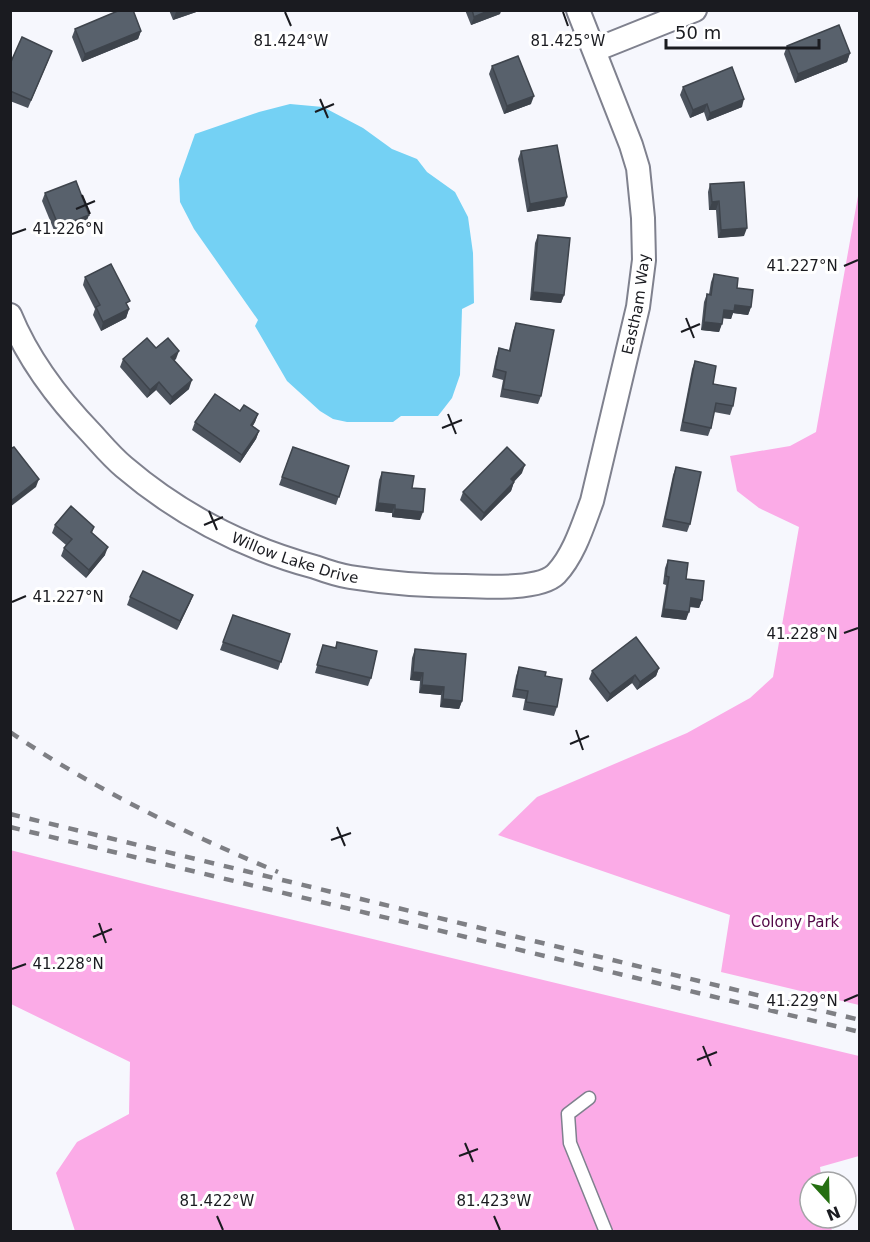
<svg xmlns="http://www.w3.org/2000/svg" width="870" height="1242" font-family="'DejaVu Sans',sans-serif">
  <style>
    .green { fill: #fbabe7 }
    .water { fill: #74d1f4 }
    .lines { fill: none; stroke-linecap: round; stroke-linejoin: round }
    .service-casing { stroke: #7f818e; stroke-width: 15 }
    .minor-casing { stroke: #7f818e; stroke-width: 26 }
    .service { stroke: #fff; stroke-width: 12 }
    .minor { stroke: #fff; stroke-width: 22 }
    .rail { stroke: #7e7f84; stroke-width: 4.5; stroke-dasharray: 10 10; stroke-linecap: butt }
    .wall { fill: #4c535d }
    .shaded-wall { fill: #3e444c }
    .building { fill: #58616c; stroke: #3e444c; stroke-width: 1.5 }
    .ticks { fill: none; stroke: #1a1b20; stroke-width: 2 }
    .labels { text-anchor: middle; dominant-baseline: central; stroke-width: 6; stroke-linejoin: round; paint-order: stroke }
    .street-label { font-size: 15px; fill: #1a1b20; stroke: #fff }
    .park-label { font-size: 15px; fill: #510645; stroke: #fff }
    .ticks-label { font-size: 15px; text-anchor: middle; fill: #1a1b20; stroke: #fff; stroke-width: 6; stroke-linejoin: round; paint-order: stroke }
  </style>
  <rect width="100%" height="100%" fill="#f6f7fd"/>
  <!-- green -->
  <g class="green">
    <polygon points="858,196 859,196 859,1005 721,972 730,915 498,835 537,797 687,733 750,698 773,677 799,527 759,508 737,491 730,456 790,446 816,432"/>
    <polygon points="10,850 156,887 859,1056 859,1156 820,1167 822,1182 810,1182 810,1218 829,1218 832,1231 75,1231 56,1173 77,1142 129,1114 130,1062 11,1004"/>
  </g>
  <!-- water -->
  <polygon class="water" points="290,104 323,107 363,128 392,149 417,159 427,172 455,192 468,217 473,253 474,303 462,309 460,375 452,398 438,416 401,416 393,422 347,422 333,419 320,411 287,381 255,326 258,320 194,229 180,202 179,179 195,134 259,112"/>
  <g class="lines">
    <defs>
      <polyline id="service" points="589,1098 568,1114 570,1143 606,1232"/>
      <g id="minor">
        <polyline points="595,50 695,10"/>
        <path id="s1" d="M10 315C28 359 59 400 92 434 102 445 112 457 124 467 179 514 245 548 315 567 326 571 338 575 350 577 387 583 425 586 463 586 485 587 540 590 556 574 574 555 583 525 592 501L638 307 644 260 643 218 638 168 631 145 578 10"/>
      </g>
    </defs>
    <!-- service casing -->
    <use href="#service" class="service-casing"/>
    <!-- minor casing -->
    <use href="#minor" class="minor-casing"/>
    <!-- service -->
    <use href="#service" class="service"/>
    <!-- minor -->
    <use href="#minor" class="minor"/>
    <!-- rail -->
    <g class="rail">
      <path d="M10 732C94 789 185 833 278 872"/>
      <polyline points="10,814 860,1020"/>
      <polyline points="10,827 860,1032"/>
    </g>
  </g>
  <!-- wall -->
  <g class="wall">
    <polygon points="169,10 202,10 173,20"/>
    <polygon points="465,10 501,10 500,14 471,25"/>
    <polygon points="75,29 141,31 138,39 82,62 72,37"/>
    <polygon points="787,46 850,53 847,62 795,83 784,54"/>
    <polygon points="49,59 28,108 10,101 10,64"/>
    <polygon points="492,66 531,104 504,114 489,74"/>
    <polygon points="683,87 742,107 707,121 704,112 690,118 680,95"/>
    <polygon points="521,151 567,197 564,206 527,212 518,159"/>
    <polygon points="710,184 744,236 718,238 716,210 709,210 708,192"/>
    <polygon points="45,193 86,223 56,235 42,201"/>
    <polygon points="538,235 564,295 561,303 530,300 535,243"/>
    <polygon points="714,274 737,288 751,307 748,315 733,313 731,319 723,318 719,332 701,330 704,302 707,294 709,294 711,282"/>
    <polygon points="85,277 128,306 129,309 126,318 101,331 93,315 95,309 83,285"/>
    <polygon points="516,323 541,396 538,404 500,397 503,380 492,377 496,357 499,348 509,350 513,331"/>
    <polygon points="156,348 176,359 174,360 189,389 170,405 156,390 147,398 120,367 123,359"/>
    <polygon points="695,361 733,406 730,415 714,412 711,428 708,436 680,431 692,369"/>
    <polygon points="240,411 258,414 255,422 252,427 259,431 256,439 240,463 192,430 195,422"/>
    <polygon points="293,447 349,466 336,505 279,485"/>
    <polygon points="676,467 690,524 687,532 662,527 673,475"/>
    <polygon points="382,472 412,488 420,520 392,517 392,513 375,511 379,480"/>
    <polygon points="522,473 514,482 511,491 481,521 460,500 463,492"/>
    <polygon points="55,525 94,527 92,533 105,555 86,578 61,556 64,548 66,545 52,533"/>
    <polygon points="668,560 686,579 702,600 699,608 689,607 686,620 661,617 666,585 663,584 665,568"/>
    <polygon points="193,595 177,630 127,605 130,597"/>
    <polygon points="233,615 290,634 278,670 220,650"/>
    <polygon points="337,642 371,678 368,686 315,673 323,645 335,648"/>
    <polygon points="415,649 462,701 459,709 440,707 441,695 419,693 420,681 410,680 412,658"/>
    <polygon points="519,667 545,676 557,707 554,716 523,710 525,699 512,697 516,676"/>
    <polygon points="659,668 656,676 637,690 632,683 607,702 589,679 592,671"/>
  </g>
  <!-- shaded-wall -->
  <g class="shaded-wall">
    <polygon points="181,10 202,10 173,20 176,12"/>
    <polygon points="490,10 501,10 500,14 471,25 474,17"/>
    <polygon points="141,31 138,39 82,62 85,54"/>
    <polygon points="850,53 847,62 795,83 798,74"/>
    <polygon points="534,96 531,104 504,114 507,106"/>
    <polygon points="744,99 742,107 707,121 710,113"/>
    <polygon points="707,104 704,112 690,118 693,110"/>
    <polygon points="567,197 564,206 527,212 530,204"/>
    <polygon points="719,201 716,210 709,210 712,202"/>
    <polygon points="89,215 86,223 56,235 59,227"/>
    <polygon points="747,228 744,236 718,238 721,230"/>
    <polygon points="533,292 564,295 561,303 530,300"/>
    <polygon points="735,305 751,307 748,315 733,313 731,319 721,318 724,310"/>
    <polygon points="129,309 126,318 101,331 103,322"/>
    <polygon points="704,322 722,324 719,332 701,330"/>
    <polygon points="179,351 176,359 168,365 171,357"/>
    <polygon points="192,380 189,389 170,405 172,397"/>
    <polygon points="159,382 156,390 147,398 150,390"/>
    <polygon points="258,414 255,422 248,434 251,425"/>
    <polygon points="259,431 256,439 240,463 242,455"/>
    <polygon points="525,465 522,473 508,487 511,479"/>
    <polygon points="39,479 36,487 10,507 12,500"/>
    <polygon points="514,482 511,491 481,521 484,513"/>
    <polygon points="378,503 395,505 392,513 375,511"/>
    <polygon points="395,509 423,512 420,520 392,517"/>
    <polygon points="108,547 105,555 86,578 89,570"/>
    <polygon points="193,595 190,603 177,630 180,621"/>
    <polygon points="691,598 702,600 699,608 688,606"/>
    <polygon points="664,609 689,612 686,620 661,617"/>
    <polygon points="659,668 656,676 637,690 640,682"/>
    <polygon points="413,672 423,673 420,681 410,680"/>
    <polygon points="635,675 632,683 607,702 610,694"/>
    <polygon points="422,685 444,687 441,695 419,693"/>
    <polygon points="443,699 462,701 459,709 440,707"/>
  </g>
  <!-- building -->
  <g class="building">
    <polygon points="120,10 133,10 141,31 85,54 75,29"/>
    <polygon points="472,10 490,10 474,17"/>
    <polygon points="839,25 850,53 798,74 787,46"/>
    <polygon points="22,37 52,51 31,100 10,91 10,64"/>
    <polygon points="518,56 534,96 507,106 492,66"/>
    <polygon points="732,67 744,99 710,113 707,104 693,110 683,87"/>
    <polygon points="557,145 567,197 530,204 521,151"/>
    <polygon points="76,181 89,215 59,227 45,193"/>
    <polygon points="744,182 747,228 721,230 719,201 712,202 710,184"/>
    <polygon points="538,235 570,238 564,295 533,292"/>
    <polygon points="111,264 130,301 126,303 129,309 103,322 96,307 100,305 85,277"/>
    <polygon points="714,274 738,278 737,288 753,290 751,307 735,305 734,311 724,310 722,324 704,322 707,294 711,295"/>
    <polygon points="516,323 554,330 541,396 503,389 506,372 495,369 499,348 510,351"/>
    <polygon points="147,338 156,348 168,338 179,351 171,357 192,380 172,397 159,382 150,390 123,359"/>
    <polygon points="695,361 716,366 713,384 736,388 733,406 716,403 711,428 683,422"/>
    <polygon points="215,394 240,411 244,405 258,414 251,425 259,431 242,455 195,422"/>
    <polygon points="14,447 39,479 12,500 10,498 10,449"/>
    <polygon points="293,447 349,466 339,497 282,477"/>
    <polygon points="507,447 525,465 511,479 514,482 484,513 463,492"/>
    <polygon points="676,467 701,472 690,524 665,519"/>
    <polygon points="382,472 414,476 412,488 425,489 423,512 395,509 395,505 378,503"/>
    <polygon points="71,506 94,527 91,532 108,547 89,570 64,548 72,539 55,525"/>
    <polygon points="668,560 688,563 686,579 704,581 702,600 691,598 689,612 664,609 669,577 666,576"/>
    <polygon points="143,571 193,595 180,621 130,597"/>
    <polygon points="233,615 290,634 281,662 223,642"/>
    <polygon points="636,637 659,668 640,682 635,675 610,694 592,671"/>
    <polygon points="337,642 377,651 371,678 317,665 323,645 336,648"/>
    <polygon points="415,649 466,654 462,701 443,699 444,687 422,685 423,673 413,672"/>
    <polygon points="519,667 546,672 545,676 562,679 557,707 526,702 528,691 515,689"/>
  </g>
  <!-- ticks -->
  <path class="ticks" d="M285 12 291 26M563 12 568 26M320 99 328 118M315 112 334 104M82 195 90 214M76 209 95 201M12 234 26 229M844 266 858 260M686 318 694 338M681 332 700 324M448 414 456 434M442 428 462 420M209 511 217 530M204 525 223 517M12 602 26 596M844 633 858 628M576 730 583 750M570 744 589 736M337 827 345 846M331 840 351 833M99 923 106 943M93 937 112 929M12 969 26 964M844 1001 858 995M703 1046 711 1066M697 1060 717 1052M465 1143 473 1162M459 1156 478 1149M217 1216 223 1230M494 1216 500 1230"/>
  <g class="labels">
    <!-- street labels -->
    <g class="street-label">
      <text stroke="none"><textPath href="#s1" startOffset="938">Eastham Way</textPath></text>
      <text stroke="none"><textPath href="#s1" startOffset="387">Willow Lake Drive</textPath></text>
    </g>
    <!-- park labels -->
    <g class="park-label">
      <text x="795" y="922">Colony Park</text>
    </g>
  </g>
  <g class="ticks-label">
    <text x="291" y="46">81.424°W</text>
    <text x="568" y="46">81.425°W</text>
    <text x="68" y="234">41.226°N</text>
    <text x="802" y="271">41.227°N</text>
    <text x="68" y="602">41.227°N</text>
    <text x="802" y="639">41.228°N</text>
    <text x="68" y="969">41.228°N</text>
    <text x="802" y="1006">41.229°N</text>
    <text x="217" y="1206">81.422°W</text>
    <text x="494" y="1206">81.423°W</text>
  </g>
  <!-- border -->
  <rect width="870" height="1242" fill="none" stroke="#1a1b20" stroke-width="24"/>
  <!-- north arrow -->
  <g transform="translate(828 1200) rotate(158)"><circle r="28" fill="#ffffff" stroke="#a3a4a6" stroke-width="1.5"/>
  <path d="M0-4.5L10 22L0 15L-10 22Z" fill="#256f11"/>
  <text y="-9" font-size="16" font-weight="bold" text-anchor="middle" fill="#1a1b20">N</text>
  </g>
  <!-- scale -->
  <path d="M666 39v9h153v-9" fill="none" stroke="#1a1b20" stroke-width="3"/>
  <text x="675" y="39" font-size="18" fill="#1a1b20" stroke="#ffffff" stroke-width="4.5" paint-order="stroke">50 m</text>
</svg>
